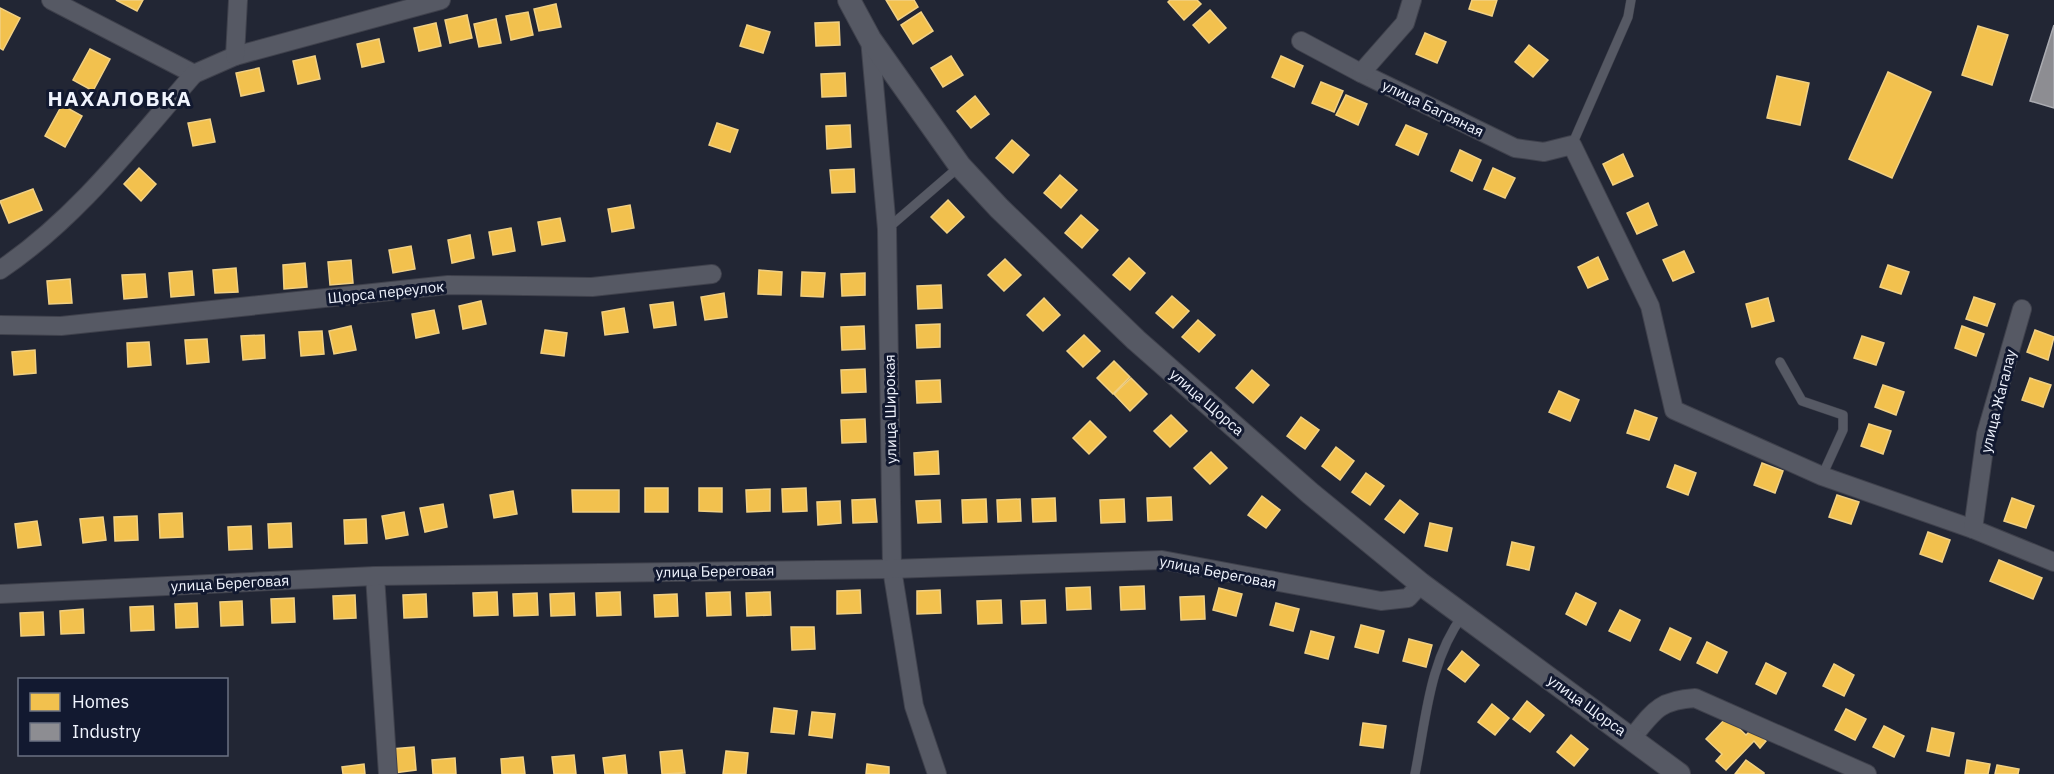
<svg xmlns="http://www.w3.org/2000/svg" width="2054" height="774" font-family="'IBM Plex Sans',sans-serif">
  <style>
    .homes { fill: #f2c14e; stroke: #f1d083; stroke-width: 1.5 }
    .industry { fill: #8d8d92; stroke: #abacb2; stroke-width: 1.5 }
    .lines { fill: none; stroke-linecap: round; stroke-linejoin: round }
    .service-casing { stroke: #3f414c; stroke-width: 10 }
    .minor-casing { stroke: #3f414c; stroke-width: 20 }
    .tertiary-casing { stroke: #3f414c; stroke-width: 24 }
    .service { stroke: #565964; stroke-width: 9 }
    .minor { stroke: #565964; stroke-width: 18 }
    .tertiary { stroke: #565964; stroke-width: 22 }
    .labels { text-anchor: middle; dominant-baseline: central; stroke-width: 6; stroke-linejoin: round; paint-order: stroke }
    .street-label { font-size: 15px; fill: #f0f4fe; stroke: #121930 }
    .district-label { font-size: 21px; font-weight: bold; letter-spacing: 1.5px; fill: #f0f4fe; stroke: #121930 }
  </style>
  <rect width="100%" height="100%" fill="#222634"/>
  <!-- homes -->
  <g class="homes">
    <polygon points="116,0 143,0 137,11"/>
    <polygon points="886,0 914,0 918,7 898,20"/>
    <polygon points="1170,0 1197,0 1201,4 1184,20 1168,2"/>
    <polygon points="1472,0 1497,0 1492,16 1469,9"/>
    <polygon points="556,4 561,27 539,31 534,9"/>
    <polygon points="0,8 20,18 3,50 0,48"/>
    <polygon points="1210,10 1226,28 1209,43 1193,25"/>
    <polygon points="528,12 533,35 511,40 506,16"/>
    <polygon points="921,12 933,31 913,44 901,25"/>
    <polygon points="467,15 472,38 450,43 445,20"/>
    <polygon points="496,19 501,43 479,47 474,24"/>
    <polygon points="839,22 840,45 816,46 815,23"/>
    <polygon points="436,23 441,46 419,51 414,28"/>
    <polygon points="747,25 770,32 763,53 740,46"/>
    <polygon points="1978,26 2008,35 1992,85 1962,75"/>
    <polygon points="1425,33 1446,42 1437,63 1416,54"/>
    <polygon points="379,39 384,62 362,67 357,44"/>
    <polygon points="1529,45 1548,60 1533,77 1515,62"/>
    <polygon points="90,49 110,59 93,91 73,80"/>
    <polygon points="315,56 320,79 298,84 293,61"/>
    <polygon points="951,56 963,75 943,87 931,68"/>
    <polygon points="1281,56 1303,66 1294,87 1272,77"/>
    <polygon points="259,68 264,91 241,96 236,73"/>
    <polygon points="1888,72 1931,92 1892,178 1849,159"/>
    <polygon points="845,73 846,96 822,97 821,74"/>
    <polygon points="1777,76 1809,83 1800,125 1767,118"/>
    <polygon points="1321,82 1343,91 1334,112 1312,103"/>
    <polygon points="1346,95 1367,104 1358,125 1336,115"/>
    <polygon points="975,96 989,114 971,128 957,111"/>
    <polygon points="62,105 82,116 65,147 45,136"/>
    <polygon points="210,119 215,142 193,146 188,123"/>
    <polygon points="717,123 738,130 730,152 709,145"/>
    <polygon points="850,125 851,147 827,149 826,126"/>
    <polygon points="1406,125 1427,134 1418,155 1396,145"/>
    <polygon points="1012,140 1029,155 1013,173 996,158"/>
    <polygon points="1460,150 1481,160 1472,181 1451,171"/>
    <polygon points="1623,154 1633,176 1613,185 1603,164"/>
    <polygon points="139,168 156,184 141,201 124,184"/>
    <polygon points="1493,168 1515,178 1505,198 1484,189"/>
    <polygon points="854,169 855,192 832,193 830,170"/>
    <polygon points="1060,175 1077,190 1061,208 1044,193"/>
    <polygon points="33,189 42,210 9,223 0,201"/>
    <polygon points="948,200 964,217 947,233 931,217"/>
    <polygon points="1648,203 1657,225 1637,234 1627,213"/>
    <polygon points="630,205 634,228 612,232 608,209"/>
    <polygon points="1081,215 1098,230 1082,248 1065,233"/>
    <polygon points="560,218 565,241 542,245 538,222"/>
    <polygon points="511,228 515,251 493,255 489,232"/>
    <polygon points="470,235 474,258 452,263 448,240"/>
    <polygon points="411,246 415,269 393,273 389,250"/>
    <polygon points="1684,251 1694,272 1673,281 1663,260"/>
    <polygon points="1598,257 1608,279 1588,288 1578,267"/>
    <polygon points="1129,258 1145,273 1130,290 1113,275"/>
    <polygon points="1005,259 1021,275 1004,291 988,275"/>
    <polygon points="351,260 353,283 330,285 328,262"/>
    <polygon points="305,263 307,287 284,289 283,265"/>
    <polygon points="1888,265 1909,272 1901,294 1880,287"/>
    <polygon points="236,268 238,292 215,293 213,270"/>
    <polygon points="759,270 782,272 781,295 758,294"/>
    <polygon points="192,271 194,295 171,297 169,273"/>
    <polygon points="802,272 825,273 823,297 801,296"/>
    <polygon points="865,273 865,295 842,296 841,274"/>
    <polygon points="145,274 147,297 124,299 122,275"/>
    <polygon points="70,279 72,303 49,304 47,281"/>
    <polygon points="941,285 942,308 918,309 917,286"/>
    <polygon points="724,293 727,317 705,320 701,297"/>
    <polygon points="1172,296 1189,311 1173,328 1156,313"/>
    <polygon points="1974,297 1995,304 1987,326 1966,319"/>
    <polygon points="1044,298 1060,315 1043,331 1027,315"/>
    <polygon points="1768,298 1774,321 1752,327 1746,304"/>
    <polygon points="481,301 486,324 463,329 459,306"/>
    <polygon points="673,302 676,325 654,328 650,305"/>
    <polygon points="624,308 628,332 605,335 602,312"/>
    <polygon points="434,310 439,333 416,338 412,314"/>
    <polygon points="1198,320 1215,335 1199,352 1182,337"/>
    <polygon points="940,324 940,347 917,348 916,325"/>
    <polygon points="351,326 356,350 334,354 329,331"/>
    <polygon points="864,326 865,349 842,350 841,327"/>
    <polygon points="1962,326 1984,334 1976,356 1955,348"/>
    <polygon points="545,330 567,333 564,356 541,353"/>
    <polygon points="2035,330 2054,337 2048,360 2027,352"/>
    <polygon points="322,331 324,354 301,356 299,332"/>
    <polygon points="264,335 265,358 243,360 241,336"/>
    <polygon points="1084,335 1100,351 1083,367 1067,351"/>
    <polygon points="1862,336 1884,343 1876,365 1854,358"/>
    <polygon points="207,339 209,362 187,364 185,340"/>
    <polygon points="149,342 151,365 128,367 127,343"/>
    <polygon points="35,350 36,373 14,375 12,352"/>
    <polygon points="1114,361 1130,377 1113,394 1097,378"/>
    <polygon points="865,369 866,392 842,393 841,370"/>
    <polygon points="1252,370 1269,385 1253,403 1236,388"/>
    <polygon points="1131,378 1147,394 1130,411 1114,394"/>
    <polygon points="2030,378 2051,385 2043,407 2022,400"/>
    <polygon points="940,380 941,402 917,403 916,381"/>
    <polygon points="1883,385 1904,392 1896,415 1875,407"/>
    <polygon points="1559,391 1579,400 1570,421 1549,412"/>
    <polygon points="1635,410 1657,418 1649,440 1627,433"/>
    <polygon points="1171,415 1187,431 1170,447 1154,431"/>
    <polygon points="1301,417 1319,430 1305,449 1287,436"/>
    <polygon points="865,419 866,442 842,443 841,420"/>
    <polygon points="1090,421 1106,437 1089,454 1073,438"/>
    <polygon points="1869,424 1891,431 1883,454 1861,446"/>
    <polygon points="1336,447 1354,461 1340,480 1322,466"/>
    <polygon points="938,451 939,474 915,475 914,453"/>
    <polygon points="1211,452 1227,468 1210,484 1194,468"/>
    <polygon points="1762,463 1783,471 1775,493 1754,485"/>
    <polygon points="1675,465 1696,473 1688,495 1667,487"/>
    <polygon points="1366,473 1384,486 1370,505 1352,492"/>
    <rect x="645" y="488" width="23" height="24"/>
    <polygon points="699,488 722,488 722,512 699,511"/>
    <polygon points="806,488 807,511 783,512 782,489"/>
    <polygon points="770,489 770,511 747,512 746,490"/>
    <polygon points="572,490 619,490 619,512 573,512"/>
    <polygon points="513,491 517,514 494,518 490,495"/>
    <polygon points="1837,495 1859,502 1851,524 1829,517"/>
    <polygon points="1262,496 1280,510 1266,528 1248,515"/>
    <polygon points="1171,497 1172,520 1148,521 1147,498"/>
    <polygon points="1055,498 1056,521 1033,522 1032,499"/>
    <polygon points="2012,498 2034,506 2026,528 2004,521"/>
    <polygon points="875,499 877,522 853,523 852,500"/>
    <polygon points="986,499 987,522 963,523 962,500"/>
    <polygon points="1020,499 1021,521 998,522 997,500"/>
    <polygon points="1124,499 1125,522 1101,523 1100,500"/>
    <polygon points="940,500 941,522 918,523 916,501"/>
    <polygon points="1400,500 1418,514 1404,533 1385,519"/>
    <polygon points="840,501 841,523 818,525 817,502"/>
    <polygon points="443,504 447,527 425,532 420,508"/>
    <polygon points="404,512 408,535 386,539 382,516"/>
    <polygon points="182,513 183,537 160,538 159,514"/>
    <polygon points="137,516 138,540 115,541 114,517"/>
    <polygon points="103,517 106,540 83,543 80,519"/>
    <polygon points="366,519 367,543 345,544 344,520"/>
    <polygon points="37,521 41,545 18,548 15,524"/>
    <polygon points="291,523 292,547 269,548 268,524"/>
    <polygon points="1430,523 1452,528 1447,551 1425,546"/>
    <polygon points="251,526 252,549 229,550 228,527"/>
    <polygon points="1928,532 1950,540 1942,562 1920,554"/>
    <polygon points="1512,542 1534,547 1529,570 1507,565"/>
    <polygon points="1999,560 2042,578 2033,599 1990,581"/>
    <polygon points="1144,586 1145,609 1121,610 1120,587"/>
    <polygon points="1090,587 1091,609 1067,610 1066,588"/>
    <polygon points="1219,588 1242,594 1236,616 1213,610"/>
    <polygon points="860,590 861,613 837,614 837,591"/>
    <polygon points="940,590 941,613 917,614 917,591"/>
    <polygon points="497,592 498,615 474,616 473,593"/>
    <polygon points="620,592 621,615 597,616 596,593"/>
    <polygon points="730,592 731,615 707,616 706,593"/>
    <polygon points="770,592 771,615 747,616 746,593"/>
    <polygon points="537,593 538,615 514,616 513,594"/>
    <polygon points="574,593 575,615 551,616 550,594"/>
    <polygon points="1576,593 1596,603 1586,625 1566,614"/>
    <polygon points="426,594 427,617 404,618 403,595"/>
    <polygon points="677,594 678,616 655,617 654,595"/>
    <polygon points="355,595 356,618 334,619 333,596"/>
    <polygon points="1204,596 1205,619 1181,620 1180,597"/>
    <polygon points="294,598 295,622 272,623 271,599"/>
    <polygon points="1001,600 1002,623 978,624 977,601"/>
    <polygon points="1045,600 1046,623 1022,624 1021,601"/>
    <polygon points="242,601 243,625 221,626 220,602"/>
    <polygon points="197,603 198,627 176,628 175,604"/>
    <polygon points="1276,603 1299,609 1293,631 1270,625"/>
    <polygon points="153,606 154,630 131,631 130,607"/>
    <polygon points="83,609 84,633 61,634 60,611"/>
    <polygon points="1620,610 1640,620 1630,641 1609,631"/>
    <polygon points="43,612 44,635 21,636 20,613"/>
    <polygon points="1361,625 1384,631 1378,653 1355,647"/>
    <polygon points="791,627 814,627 815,649 792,650"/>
    <polygon points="1670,628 1691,638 1680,660 1660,650"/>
    <polygon points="1311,631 1334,637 1328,659 1305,653"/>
    <polygon points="1409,639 1432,645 1426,667 1403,661"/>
    <polygon points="1707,642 1727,652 1717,673 1697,663"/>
    <polygon points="1462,651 1479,665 1465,682 1448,669"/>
    <polygon points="1766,663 1786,673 1776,694 1756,684"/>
    <polygon points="1834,664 1854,675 1844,696 1823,686"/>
    <polygon points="1527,701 1544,715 1530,732 1513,719"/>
    <polygon points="1492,704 1509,718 1495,735 1478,722"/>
    <polygon points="774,708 797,711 794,734 771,732"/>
    <polygon points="1846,709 1866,719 1855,740 1835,730"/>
    <polygon points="812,712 835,714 832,738 809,735"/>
    <polygon points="1727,717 1746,735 1753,728 1766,741 1760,748 1754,741 1726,770 1716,761 1722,754 1706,739"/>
    <polygon points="1363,723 1386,726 1383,748 1360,745"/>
    <polygon points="1884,726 1904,736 1894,757 1873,747"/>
    <polygon points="1932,728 1954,733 1949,756 1927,751"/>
    <polygon points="1571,735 1588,749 1574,766 1557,752"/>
    <polygon points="414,747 416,770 394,773 391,749"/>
    <polygon points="682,750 685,773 662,774 660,752"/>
    <polygon points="726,751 748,753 746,774 723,774"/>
    <polygon points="574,755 576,774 554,774 552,757"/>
    <polygon points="625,755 627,774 605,774 603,758"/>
    <polygon points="523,757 525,774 502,774 501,759"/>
    <polygon points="455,758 456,774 433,774 432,760"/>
    <polygon points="1746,760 1764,773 1764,774 1735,774"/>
    <polygon points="1967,760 1990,764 1988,774 1965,774"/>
    <polygon points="364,764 365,774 343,774 342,767"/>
    <polygon points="867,764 889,767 889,774 866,774"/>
    <polygon points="1997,765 2019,769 2018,774 1995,774"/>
  </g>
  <!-- industry -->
  <polygon class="industry" points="2054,25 2054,108 2030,101"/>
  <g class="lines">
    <defs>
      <g id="service">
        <polyline points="1572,145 1628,17 1631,0"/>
        <polyline points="887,229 960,166"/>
        <polyline points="1780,362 1802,401 1843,415 1843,430 1822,476"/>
        <path d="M1415 774C1426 719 1429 661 1463 615"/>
      </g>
      <g id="minor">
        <polyline points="51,0 194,74 235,56 441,0"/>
        <polyline points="870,39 887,229 892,569 914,706 937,774"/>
        <polyline points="1301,41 1361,73 1515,148 1544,152 1572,145 1650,306 1674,410 1822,476 1973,529 2054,562"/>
        <polyline points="235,56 238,0"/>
        <polyline points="1361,73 1405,23 1412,0"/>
        <path d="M0 270C76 219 134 143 194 74"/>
        <polyline points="0,325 61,326 448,285 592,287 712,274"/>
        <polyline points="1973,529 1986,434 2022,309"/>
        <polyline points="375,576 388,774"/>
        <polyline points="0,594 375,576 892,569 1162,560 1381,601 1408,598 1421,584"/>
        <path d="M1632 738C1653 712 1659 700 1695 698L1867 774"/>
      </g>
      <polyline id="tertiary" points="849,0 870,39 960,166 999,208 1136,340 1310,493 1421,584 1679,774"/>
    </defs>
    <!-- service casing -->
    <use href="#service" class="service-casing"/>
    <!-- minor casing -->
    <use href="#minor" class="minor-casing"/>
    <!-- tertiary casing -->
    <use href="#tertiary" class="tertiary-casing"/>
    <!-- service -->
    <use href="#service" class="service"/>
    <!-- minor -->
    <use href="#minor" class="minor"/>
    <!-- tertiary -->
    <use href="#tertiary" class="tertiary"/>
  </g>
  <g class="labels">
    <!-- street labels -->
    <g class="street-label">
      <text transform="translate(1433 108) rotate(26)">улица Багряная</text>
      <text transform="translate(386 292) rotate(-6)">Щорса переулок</text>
      <text transform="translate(1998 401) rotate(-76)">улица Жагалау</text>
      <text transform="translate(1207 402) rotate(41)">улица Щорса</text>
      <text transform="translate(890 409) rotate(-91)">улица Широкая</text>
      <text transform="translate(715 571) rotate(-1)">улица Береговая</text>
      <text transform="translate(1218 572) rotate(11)">улица Береговая</text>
      <text transform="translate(230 583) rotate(-3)">улица Береговая</text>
      <text transform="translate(1587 705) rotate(36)">улица Щорса</text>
    </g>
    <!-- district labels -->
    <g class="district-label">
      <text x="120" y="98">НАХАЛОВКА</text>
    </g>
  </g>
  <!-- legend -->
  <rect x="18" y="678" width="210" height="78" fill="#121930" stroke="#6b7182" stroke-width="1.5"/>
  <rect x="30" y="693" width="30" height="18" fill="#f2c14e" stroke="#6b7182" stroke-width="1.5"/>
  <text x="72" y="708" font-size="18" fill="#f0f4fe">Homes</text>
  <rect x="30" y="723" width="30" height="18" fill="#8d8d92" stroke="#6b7182" stroke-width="1.5"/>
  <text x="72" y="738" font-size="18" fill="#f0f4fe">Industry</text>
</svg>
